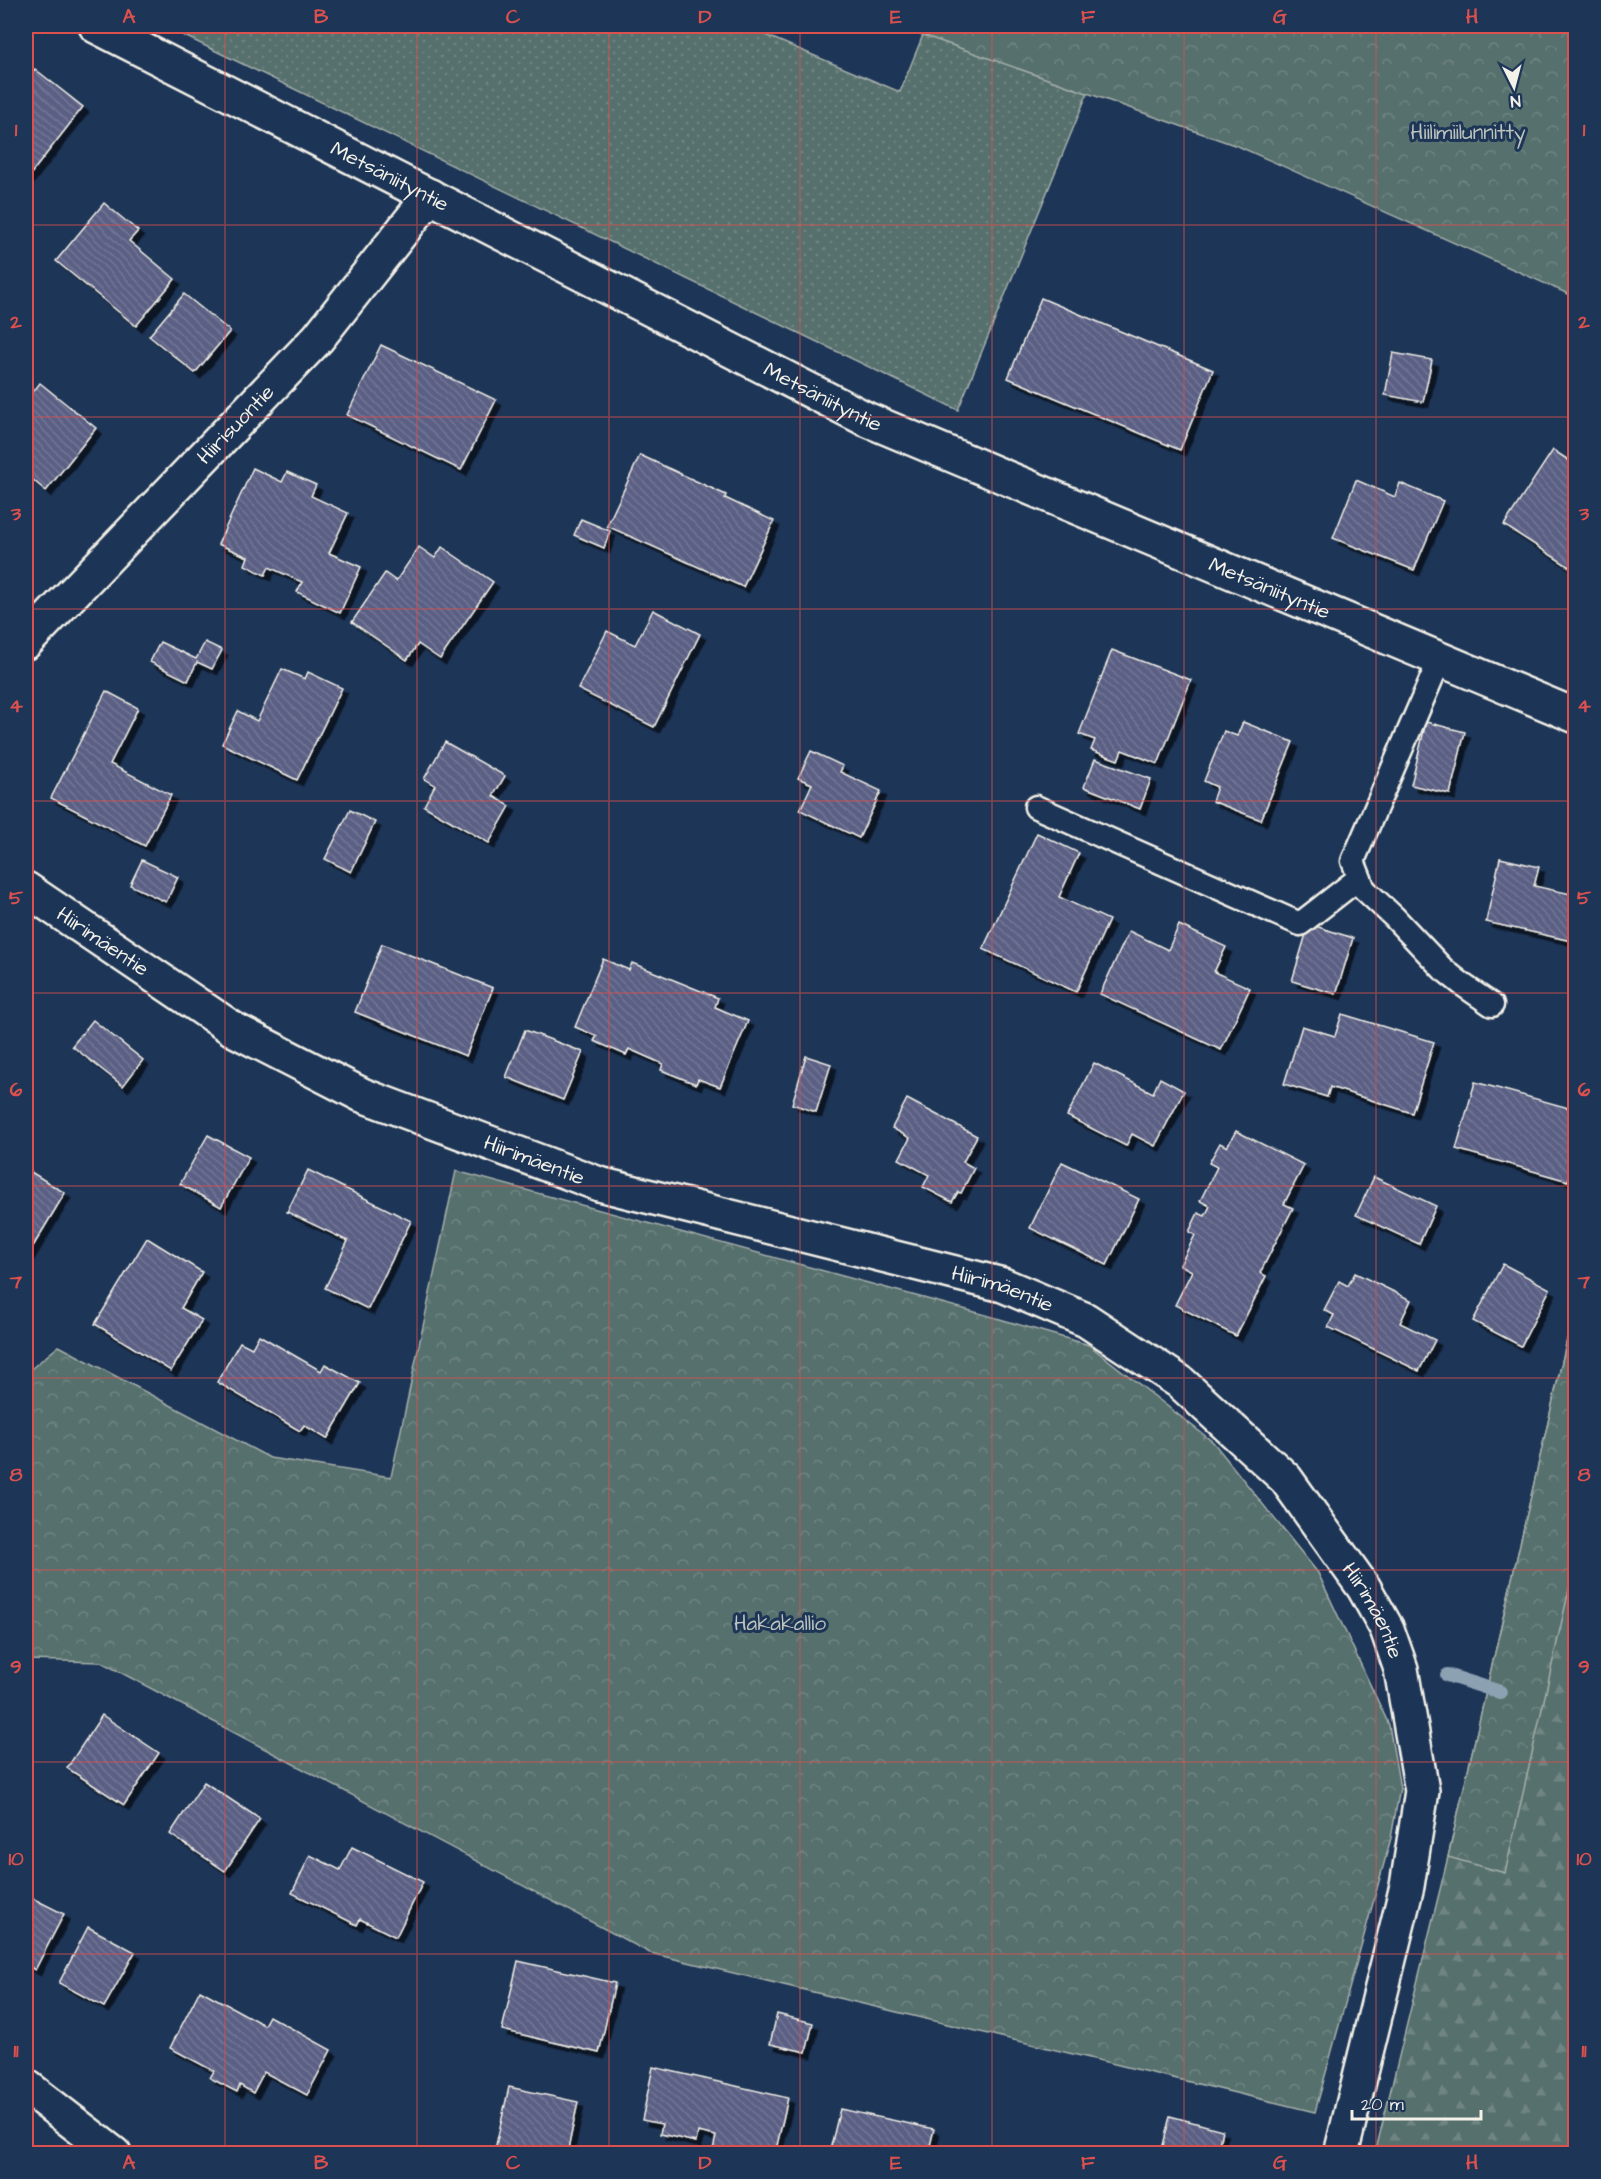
<svg xmlns="http://www.w3.org/2000/svg" width="1601" height="2179" font-family="'Architects Daughter',sans-serif">
  <style>
    .grass { fill: url(#grass-dots); stroke: #a6b0aa; stroke-width: 1.5 }
    .forest { fill: url(#forest-firs); stroke: #a6b0aa; stroke-width: 1.5 }
    .park { fill: url(#park-crowns); stroke: #a6b0aa; stroke-width: 1.5 }
    .lines { fill: none; stroke-linecap: round; stroke-linejoin: round }
    .stream { stroke: #8ca1b2; stroke-width: 14 }
    .building { fill: url(#building-back-hatch); stroke: #f4f1e8; stroke-width: 1.5; filter: url(#shadow) }
    .service-casing { stroke: #f4f1e8; stroke-width: 27 }
    .minor-casing { stroke: #f4f1e8; stroke-width: 38 }
    .service { stroke: #1d3557; stroke-width: 22 }
    .minor { stroke: #1d3557; stroke-width: 33 }
    .grid { fill: none; stroke: #dc504e; stroke-width: 1.5; stroke-opacity: 0.55 }
    .labels { text-anchor: middle; dominant-baseline: central; stroke-width: 6; stroke-linejoin: round; paint-order: stroke }
    .park-label { font-size: 21px; fill: #bdc4bd; stroke: #1d3557 }
    .street-label { font-size: 21px; fill: #f4f1e8; stroke: #1d3557 }
    .neatline { fill: none; stroke: #dc504e; stroke-width: 2 }
    .grid-label { font-size: 20px; text-anchor: middle; font-weight: bold; fill: #dc504e }
  </style>
  <defs>
    <pattern id="grass-dots" width="8" height="8" patternUnits="userSpaceOnUse" patternTransform="scale(1.5)"><rect width="8" height="8" fill="#57706d"/><path d="M2 2h.1M6 6h.1" fill="none" stroke="#708582" stroke-width="1.8" stroke-linecap="round"/></pattern>
    <pattern id="forest-firs" width="22" height="20" patternUnits="userSpaceOnUse" patternTransform="scale(1.5)"><rect width="22" height="20" fill="#57706d"/><path d="M5 1l3.5 6h-7zM16 11l3.5 6h-7z" fill="#708582"/></pattern>
    <pattern id="park-crowns" width="20" height="18" patternUnits="userSpaceOnUse" patternTransform="scale(1.5)"><rect width="20" height="18" fill="#57706d"/><path d="M2 6a3 3 0 1 1 6 0M12 15a3 3 0 1 1 6 0" fill="none" stroke="#708582"/></pattern>
    <pattern id="building-back-hatch" width="6" height="6" patternUnits="userSpaceOnUse" patternTransform="scale(1.5)"><rect width="6" height="6" fill="#5a5f84"/><path d="M-1 5l2 2M0 0l6 6M5-1l2 2" fill="none" stroke="#727695"/></pattern>
    <filter id="shadow"><feDropShadow dx="5.5" dy="5.5" stdDeviation="0" flood-color="#0009"/></filter>
  </defs>
  <rect width="100%" height="100%" fill="#1d3557"/>
  <filter id="ink" filterUnits="userSpaceOnUse"><feTurbulence type="fractalNoise" baseFrequency=".0167" numOctaves="2"/><feDisplacementMap in="SourceGraphic" scale="12" xChannelSelector="R" yChannelSelector="G"/><feConvolveMatrix kernelMatrix="1 2 1 2 8 2 1 2 1" color-interpolation-filters="sRGB"/></filter>
  <g filter="url(#ink)">
    <!-- grass -->
    <polygon class="grass" points="164,26 744,26 900,92 923,35 1088,92 958,410"/>
    <!-- forest -->
    <polygon class="forest" points="1575,1305 1575,2153 1375,2154 1448,1857"/>
    <!-- park -->
    <g class="park">
      <polygon points="878,26 1575,26 1575,297 1240,147 923,35"/>
      <polygon points="456,1171 986,1315 1089,1345 1213,1442 1318,1573 1389,1725 1400,1788 1391,1838 1315,2112 650,1953 101,1662 26,1660 26,1373 59,1346 270,1458 391,1477"/>
      <polygon points="1575,1305 1575,1563 1505,1873 1448,1857"/>
    </g>
    <g class="lines">
      <!-- stream -->
      <polyline class="stream" points="1447,1675 1500,1692"/>
    </g>
    <!-- building -->
    <g class="building">
      <polygon points="35,69 83,107 26,180 26,81"/>
      <polygon points="104,203 138,231 129,241 175,279 136,326 56,261"/>
      <polygon points="184,294 230,331 195,373 149,336"/>
      <polygon points="1041,298 1213,370 1180,450 1008,378"/>
      <polygon points="381,345 496,400 461,470 347,415"/>
      <polygon points="1393,353 1432,360 1423,402 1385,395"/>
      <polygon points="40,383 96,428 46,491 26,474 26,384 34,391"/>
      <polygon points="1553,450 1576,465 1576,567 1574,570 1504,525"/>
      <polygon points="640,455 726,495 725,498 774,521 743,587 607,526"/>
      <polygon points="253,468 282,482 287,472 316,485 311,496 348,513 329,553 361,567 340,613 297,592 302,582 269,567 265,575 245,565 248,557 218,544"/>
      <polygon points="1356,480 1395,497 1400,483 1443,501 1414,570 1333,538"/>
      <polygon points="581,519 610,531 604,548 574,535"/>
      <polygon points="419,547 435,558 442,547 493,582 440,659 418,644 407,660 352,622 385,573 396,581"/>
      <polygon points="653,610 700,634 654,727 578,689 607,631 635,645"/>
      <polygon points="160,642 196,659 205,642 222,650 212,669 197,662 188,681 150,662"/>
      <polygon points="1112,650 1191,680 1158,764 1122,750 1118,760 1091,750 1095,740 1079,734"/>
      <polygon points="282,669 305,679 308,672 342,688 297,780 222,744 238,711 257,721"/>
      <polygon points="106,691 138,708 110,764 171,795 145,846 51,798"/>
      <polygon points="1243,722 1293,742 1261,820 1212,801 1217,787 1204,781 1224,731 1237,736"/>
      <polygon points="1426,722 1465,732 1450,794 1411,785"/>
      <polygon points="445,742 505,776 493,796 510,806 489,843 424,806 435,785 424,779"/>
      <polygon points="811,751 843,766 840,772 881,791 859,838 800,810 812,784 798,778"/>
      <polygon points="1095,759 1151,779 1140,809 1084,787"/>
      <polygon points="350,810 375,822 351,872 325,859"/>
      <polygon points="1037,833 1079,853 1059,897 1109,920 1076,992 983,949"/>
      <polygon points="1500,858 1539,867 1534,886 1576,895 1576,942 1486,922"/>
      <polygon points="142,860 178,877 166,902 130,885"/>
      <polygon points="1309,924 1353,938 1336,994 1292,981"/>
      <polygon points="1179,925 1226,947 1214,972 1250,988 1221,1050 1100,994 1129,931 1168,950"/>
      <polygon points="382,944 493,988 466,1056 355,1012"/>
      <polygon points="603,959 629,970 632,963 718,998 715,1007 748,1021 720,1087 698,1079 696,1084 661,1070 663,1064 629,1049 626,1055 594,1041 597,1036 575,1027"/>
      <polygon points="1342,1014 1434,1042 1412,1113 1330,1087 1327,1097 1284,1084 1302,1026 1335,1036"/>
      <polygon points="93,1020 143,1060 123,1086 72,1046"/>
      <polygon points="525,1030 583,1052 563,1100 506,1077"/>
      <polygon points="806,1056 831,1064 816,1112 792,1104"/>
      <polygon points="1094,1063 1153,1093 1160,1078 1184,1091 1155,1146 1132,1134 1126,1146 1067,1116"/>
      <polygon points="1475,1082 1576,1110 1576,1154 1568,1181 1456,1149"/>
      <polygon points="907,1099 977,1136 963,1162 974,1168 961,1193 958,1192 952,1202 923,1187 929,1175 899,1159 910,1138 892,1128"/>
      <polygon points="1236,1131 1304,1165 1284,1204 1293,1208 1260,1273 1266,1276 1236,1336 1175,1305 1192,1271 1180,1265 1195,1235 1189,1232 1198,1213 1205,1216 1210,1206 1200,1201 1217,1167 1209,1163 1220,1143 1227,1147"/>
      <polygon points="208,1135 249,1157 221,1207 180,1184"/>
      <polygon points="1062,1162 1139,1199 1107,1265 1030,1228"/>
      <polygon points="26,1169 65,1193 26,1258"/>
      <polygon points="308,1170 411,1221 368,1309 325,1288 348,1241 287,1212"/>
      <polygon points="1374,1177 1436,1206 1419,1244 1356,1215"/>
      <polygon points="147,1238 202,1272 181,1308 202,1320 171,1371 95,1324"/>
      <polygon points="1503,1264 1550,1289 1521,1346 1473,1321"/>
      <polygon points="1355,1273 1411,1300 1400,1323 1435,1340 1419,1371 1328,1327 1334,1315 1324,1310 1339,1281 1348,1286"/>
      <polygon points="259,1335 321,1371 325,1364 360,1383 327,1439 304,1425 300,1431 217,1382 240,1342 252,1348"/>
      <polygon points="102,1715 159,1753 124,1805 67,1768"/>
      <polygon points="204,1782 260,1819 225,1871 170,1834"/>
      <polygon points="352,1847 423,1882 396,1937 360,1919 357,1925 292,1893 310,1855 340,1870"/>
      <polygon points="26,1895 64,1914 35,1970 26,1965"/>
      <polygon points="88,1927 135,1952 104,2007 59,1983"/>
      <polygon points="518,1961 615,1983 599,2053 502,2030"/>
      <polygon points="200,1990 264,2025 269,2016 331,2050 307,2095 264,2072 253,2093 240,2085 237,2092 210,2078 214,2071 170,2048"/>
      <polygon points="777,2014 813,2023 806,2052 770,2044"/>
      <polygon points="653,2067 788,2098 775,2154 712,2154 716,2136 698,2132 696,2142 660,2134 662,2124 642,2120"/>
      <polygon points="509,2087 578,2102 567,2154 494,2154"/>
      <polygon points="840,2109 934,2129 928,2154 829,2154"/>
      <polygon points="1170,2116 1222,2130 1217,2154 1161,2154"/>
    </g>
    <g class="lines">
      <defs>
        <g id="service">
          <polyline points="1440,659 1353,861 1364,889 1394,917 1443,969 1463,985 1492,1005"/>
          <polyline points="1036,807 1300,924 1359,878"/>
        </g>
        <g id="minor">
          <path id="s1" d="M96 26 866 419 1576 716"/>
          <path id="s2" d="M26 642 318 338 430 196"/>
          <path id="s3" d="M26 889 233 1029 362 1095 599 1184 1003 1285 1086 1320 1180 1382 1286 1479 1364 1588 1387 1629 1401 1669 1422 1791 1407 1886 1341 2154"/>
          <polyline points="26,2086 114,2154"/>
        </g>
      </defs>
      <!-- service casing -->
      <use href="#service" class="service-casing"/>
      <!-- minor casing -->
      <use href="#minor" class="minor-casing"/>
      <!-- service -->
      <use href="#service" class="service"/>
      <!-- minor -->
      <use href="#minor" class="minor"/>
    </g>
  </g>
  <!-- grid -->
  <path class="grid" d="M225 26V2154M417 26V2154M609 26V2154M800 26V2154M992 26V2154M1184 26V2154M1376 26V2154M26 225H1576M26 417H1576M26 609H1576M26 801H1576M26 993H1576M26 1186H1576M26 1378H1576M26 1570H1576M26 1762H1576M26 1954H1576"/>
  <g class="labels">
    <!-- park labels -->
    <g class="park-label">
      <text x="1468" y="132">Hiilimiilunnitty</text>
      <text x="780" y="1623">Hakakallio</text>
    </g>
    <!-- street labels -->
    <g class="street-label">
      <text stroke="none"><textPath href="#s1" startOffset="330">Metsäniityntie</textPath></text>
      <text stroke="none"><textPath href="#s1" startOffset="816">Metsäniityntie</textPath></text>
      <text stroke="none"><textPath href="#s2" startOffset="302">Hiirisuontie</textPath></text>
      <text stroke="none"><textPath href="#s1" startOffset="1302">Metsäniityntie</textPath></text>
      <text stroke="none"><textPath href="#s3" startOffset="93">Hiirimäentie</textPath></text>
      <text stroke="none"><textPath href="#s3" startOffset="579">Hiirimäentie</textPath></text>
      <text stroke="none"><textPath href="#s3" startOffset="1065">Hiirimäentie</textPath></text>
      <text stroke="none"><textPath href="#s3" startOffset="1569">Hiirimäentie</textPath></text>
    </g>
  </g>
  <!-- margin -->
  <rect width="1601" height="2179" fill="none" stroke="#1d3557" stroke-width="66"/>
  <!-- north arrow -->
  <g transform="translate(1514 87) rotate(174)" stroke="#1d3557" stroke-width="4.5" paint-order="stroke">
  <path d="M0-4.5L10 22L0 15L-10 22Z" fill="#f4f1e8"/>
  <text y="-9" font-size="16" font-weight="bold" text-anchor="middle" fill="#f4f1e8">N</text>
  </g>
  <!-- scale -->
  <path d="M1352 2110v9h129v-9" fill="none" stroke="#f4f1e8" stroke-width="3"/>
  <text x="1361" y="2110" font-size="18" fill="#f4f1e8" stroke="#1d3557" stroke-width="4.5" paint-order="stroke">20 m</text>
  <rect x="33" y="33" width="1535" height="2113" class="neatline"/>
  <g class="grid-label">
    <text x="129" y="23">A</text>
    <text x="321" y="23">B</text>
    <text x="513" y="23">C</text>
    <text x="705" y="23">D</text>
    <text x="896" y="23">E</text>
    <text x="1088" y="23">F</text>
    <text x="1280" y="23">G</text>
    <text x="1472" y="23">H</text>
    <text x="16" y="136">1</text>
    <text x="1584" y="136">1</text>
    <text x="16" y="328">2</text>
    <text x="1584" y="328">2</text>
    <text x="16" y="520">3</text>
    <text x="1584" y="520">3</text>
    <text x="16" y="712">4</text>
    <text x="1584" y="712">4</text>
    <text x="16" y="904">5</text>
    <text x="1584" y="904">5</text>
    <text x="16" y="1096">6</text>
    <text x="1584" y="1096">6</text>
    <text x="16" y="1288">7</text>
    <text x="1584" y="1288">7</text>
    <text x="16" y="1481">8</text>
    <text x="1584" y="1481">8</text>
    <text x="16" y="1673">9</text>
    <text x="1584" y="1673">9</text>
    <text x="16" y="1865">10</text>
    <text x="1584" y="1865">10</text>
    <text x="16" y="2057">11</text>
    <text x="1584" y="2057">11</text>
    <text x="129" y="2169">A</text>
    <text x="321" y="2169">B</text>
    <text x="513" y="2169">C</text>
    <text x="705" y="2169">D</text>
    <text x="896" y="2169">E</text>
    <text x="1088" y="2169">F</text>
    <text x="1280" y="2169">G</text>
    <text x="1472" y="2169">H</text>
  </g>
</svg>
